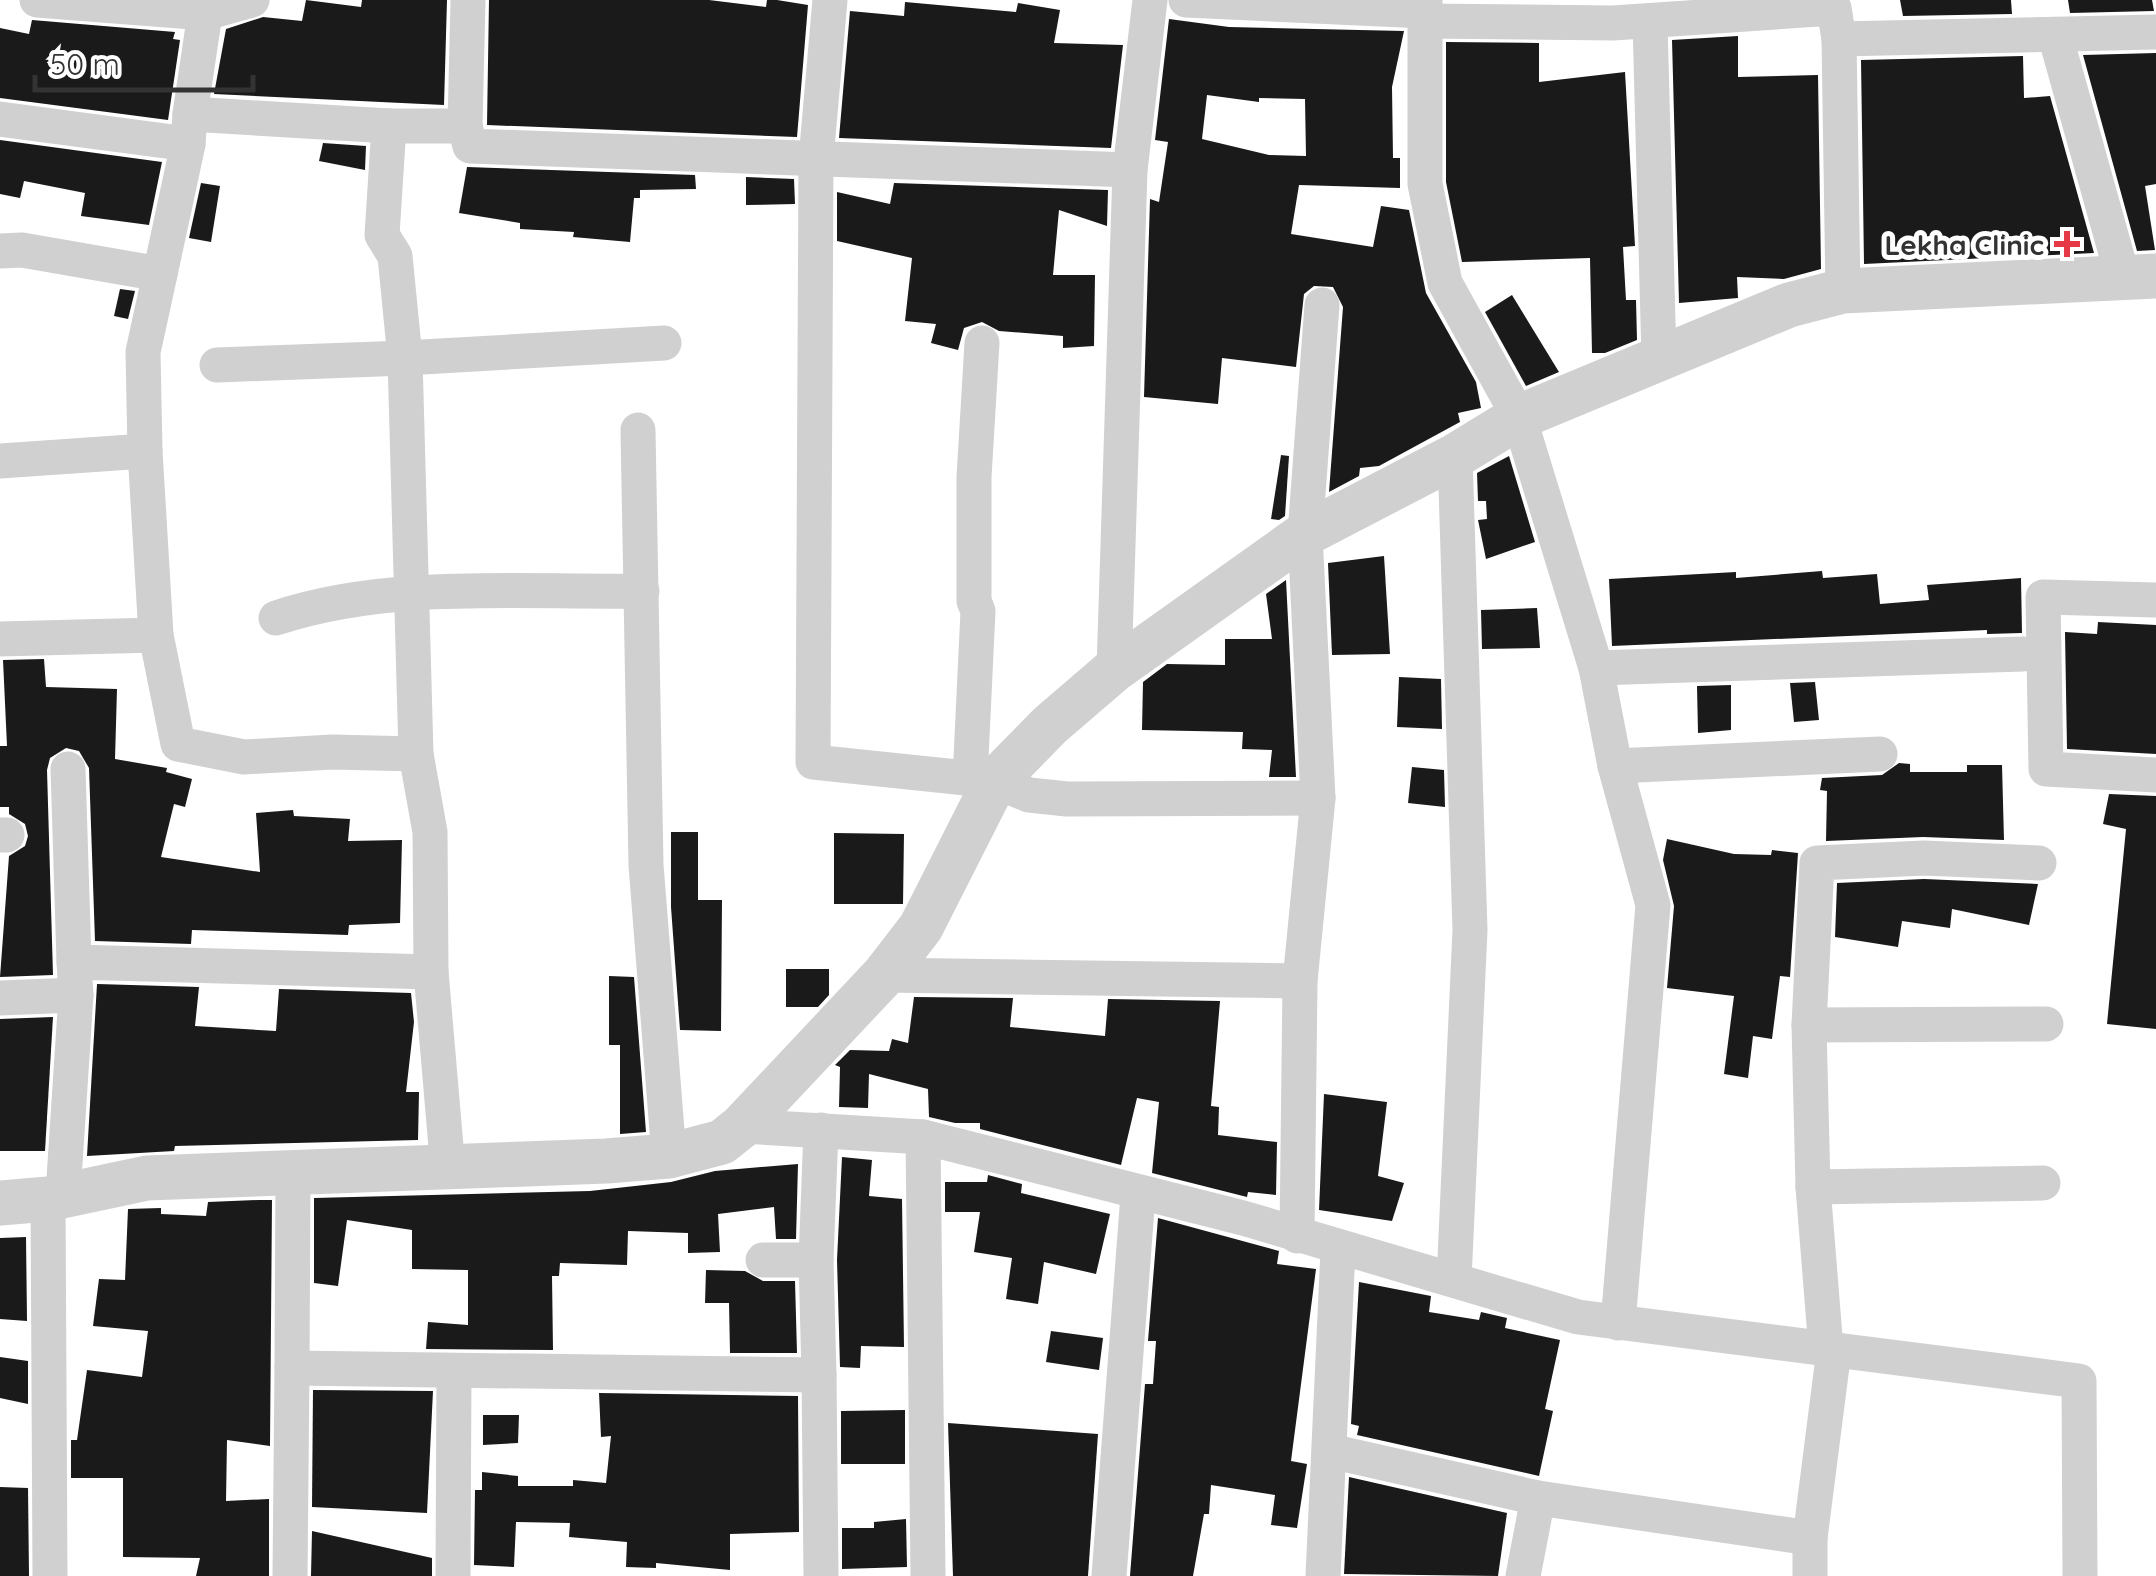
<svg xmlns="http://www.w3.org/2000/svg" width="2156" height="1576" font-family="Quicksand,sans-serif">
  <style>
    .building { fill: #1a1a1a; fill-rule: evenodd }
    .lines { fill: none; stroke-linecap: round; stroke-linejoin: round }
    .minor { stroke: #d0d0d0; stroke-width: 35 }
    .tertiary { stroke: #d0d0d0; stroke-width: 45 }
    .poi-dot { fill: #e63946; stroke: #fff; stroke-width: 4 }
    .labels { text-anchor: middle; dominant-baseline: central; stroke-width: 10; stroke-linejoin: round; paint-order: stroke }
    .poi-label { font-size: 28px; font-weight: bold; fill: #333; stroke: #fff; text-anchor: end }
  </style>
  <rect width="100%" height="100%" fill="#fff"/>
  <!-- building -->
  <g class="building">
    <polygon points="306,0 361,7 362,0 447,0 444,105 214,94 226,29 263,17 302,21"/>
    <polygon points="489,0 709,0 766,7 767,0 777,0 808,5 797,137 487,125"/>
    <polygon points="1900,0 2011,0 2012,14 1903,16"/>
    <polygon points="2068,0 2152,0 2154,11 2070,13"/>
    <polygon points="905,2 1016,12 1018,3 1060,10 1054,43 1123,45 1111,148 839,138 850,11 904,16"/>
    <path d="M1169 19 1229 27 1404 31 1392 87 1393 158H1400V188L1299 185 1291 234 1373 247 1381 206 1409 210 1426 293 1476 382 1481 408 1458 413 1460 422 1379 466 1360 468 1359 476 1329 492 1343 307 1333 287 1314 286 1304 294 1296 367 1222 358 1218 404 1144 397 1150 199 1159 202 1168 142 1155 140ZM1207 95 1259 102V98L1305 99 1306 156 1269 155 1202 139Z"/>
    <polygon points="32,20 175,32 173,39 180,40 168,120 0,98 0,28 29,34"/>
    <polygon points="1738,36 1738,77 1818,75 1821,269 1784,279 1737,277 1738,298 1679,303 1672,40"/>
    <polygon points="1446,42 1539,43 1539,82 1625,72 1635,246 1623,247 1626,300 1636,300 1637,340 1605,353 1592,353 1590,258 1462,262 1446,182"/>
    <polygon points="2156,53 2156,184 2145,186 2155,250 2137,251 2083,55"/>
    <polygon points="2023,56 2024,98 2050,96 2094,253 1864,264 1861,60"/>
    <polygon points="0,140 162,162 149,225 81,216 85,193 24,181 20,198 0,194"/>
    <polygon points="323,143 366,146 365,170 319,161"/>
    <polygon points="467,167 695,175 696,189 640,190 640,198 634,198 630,242 573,237 574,232 520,229 520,223 459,213"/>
    <polygon points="746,177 794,179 795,204 746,205"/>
    <polygon points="201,183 220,186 211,242 189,238"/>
    <polygon points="894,183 1108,190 1107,226 1059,210 1053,275 1095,275 1094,346 1063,348 1063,336 999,331 982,322 964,328 958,350 931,343 936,324 905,321 912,258 837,241 837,192 890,204"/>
    <polygon points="120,289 135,291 128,319 114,316"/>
    <polygon points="1512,295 1559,372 1526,386 1485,312"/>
    <polygon points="1281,455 1289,456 1285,516 1279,520 1271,519"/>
    <polygon points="1509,456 1535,542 1486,559 1478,520 1487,519 1486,501 1478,501 1477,473"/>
    <polygon points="1384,556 1390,654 1332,655 1328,563"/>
    <polygon points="1822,571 1823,578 1877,574 1880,604 1929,600 1927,585 2021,578 2022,633 1987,634 1987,630 1612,646 1609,579 1736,572 1736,578"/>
    <polygon points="1286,580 1296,777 1269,777 1272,750 1242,749 1243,732 1142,730 1143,682 1167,664 1225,665 1225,639 1272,639 1266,594"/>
    <polygon points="1537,608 1540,648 1482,649 1481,610"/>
    <polygon points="2098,622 2156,625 2156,754 2067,749 2065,632 2097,634"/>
    <polygon points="44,659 46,687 117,689 115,759 167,768 166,772 192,779 185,807 174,804 161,857 260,872 256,813 293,810 294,816 350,819 348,841 402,840 400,923 349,925 348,935 192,930 191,944 95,941 89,768 79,751 66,748 50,758 47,770 53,975 0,977 9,856 25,846 28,836 25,824 9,814 9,807 0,807 0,746 7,746 3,660"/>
    <polygon points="1399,677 1441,679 1442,729 1397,727"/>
    <polygon points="1815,682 1819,720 1794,722 1790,683"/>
    <polygon points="1731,685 1731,730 1698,733 1697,686"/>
    <polygon points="1899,763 1910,764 1910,772 1967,772 1967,765 2002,765 2004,840 1923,837 1826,841 1827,791 1820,790 1822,778 1882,775"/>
    <polygon points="1412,767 1444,770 1445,807 1408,803"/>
    <polygon points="2109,794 2156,796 2156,1029 2107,1024 2126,829 2103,824"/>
    <polygon points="671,832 698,832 698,900 722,900 721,1031 680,1030 671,907"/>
    <polygon points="834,833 904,834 903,904 834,904"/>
    <polygon points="1667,839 1734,854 1771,855 1772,850 1798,853 1790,977 1780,976 1772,1039 1753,1036 1748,1078 1724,1074 1734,996 1667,988 1674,906 1663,860"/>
    <polygon points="1924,879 2038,884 2029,925 1952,909 1950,928 1902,921 1898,947 1835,937 1837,883"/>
    <polygon points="786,969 829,969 829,995 818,1007 786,1007"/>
    <polygon points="609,976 634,977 646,1132 620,1134 620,1045 609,1045"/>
    <polygon points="97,984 199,987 195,1026 276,1031 279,989 411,993 414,1022 406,1092 419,1092 418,1140 175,1146 174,1151 87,1156"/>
    <polygon points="914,997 1013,998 1010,1027 1105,1036 1108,999 1220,1001 1211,1106 1219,1107 1218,1135 1277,1142 1276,1195 1248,1192 1247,1197 1152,1173 1159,1102 1137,1098 1121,1165 980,1129 980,1123 955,1123 929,1117 928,1089 869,1074 868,1108 839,1107 840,1067 835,1065 850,1050 889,1051 892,1039 908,1043"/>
    <polygon points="53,1017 45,1151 0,1151 0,1019"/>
    <polygon points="1324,1094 1387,1102 1378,1176 1404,1183 1392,1221 1319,1210"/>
    <polygon points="842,1157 872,1160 869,1196 902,1199 904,1347 861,1346 860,1368 840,1367 837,1260"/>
    <polygon points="798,1164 796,1239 776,1239 774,1207 718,1214 720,1252 688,1253 688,1233 628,1231 627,1265 560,1263 559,1276 552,1276 553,1350 426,1349 428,1322 468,1325 468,1270 412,1269 412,1230 347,1220 338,1286 314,1283 314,1198 590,1191 671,1182 715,1171"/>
    <polygon points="988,1175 1022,1184 1021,1193 1110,1214 1096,1274 1044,1262 1038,1304 1006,1299 1012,1258 974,1252 980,1212 945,1212 945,1182 987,1182"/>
    <polygon points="258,1200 272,1200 270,1446 227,1440 226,1501 269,1499 269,1576 196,1576 200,1558 123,1557 123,1478 71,1478 71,1440 77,1440 87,1370 142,1377 148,1331 93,1326 99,1279 125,1280 128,1209 161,1208 161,1214 206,1216 208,1202"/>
    <polygon points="1158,1218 1279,1251 1277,1264 1316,1269 1291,1461 1307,1464 1297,1528 1271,1525 1275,1495 1211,1485 1209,1514 1204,1514 1193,1576 1130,1576 1145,1384 1153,1384 1156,1341 1148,1341"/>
    <polygon points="26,1237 27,1321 0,1319 0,1238"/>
    <polygon points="706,1270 745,1271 763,1281 795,1281 797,1353 730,1353 729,1303 705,1303"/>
    <polygon points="1359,1282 1431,1296 1429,1312 1479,1320 1481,1312 1507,1318 1505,1328 1560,1340 1545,1409 1553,1411 1539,1476 1357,1435 1359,1426 1351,1424"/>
    <polygon points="1051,1331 1103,1338 1099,1370 1046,1362"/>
    <polygon points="0,1357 28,1361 28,1404 0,1398"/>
    <polygon points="313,1390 433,1391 427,1513 312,1507"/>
    <polygon points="599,1393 798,1396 799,1532 730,1534 730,1570 656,1563 656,1568 626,1567 627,1542 569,1537 570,1523 516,1522 514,1567 474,1565 475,1490 482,1490 482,1472 518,1476 518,1486 573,1486 573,1480 606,1483 611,1436 601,1437"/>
    <polygon points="905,1410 905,1464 841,1464 841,1411"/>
    <polygon points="483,1415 519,1415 518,1443 483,1445"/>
    <polygon points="948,1423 1098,1434 1088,1576 953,1576"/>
    <polygon points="1349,1477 1507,1513 1498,1576 1344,1574"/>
    <polygon points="0,1487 28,1488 29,1576 0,1576"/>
    <polygon points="906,1519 907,1567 842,1569 842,1528 874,1528 874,1522"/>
    <polygon points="312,1531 432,1558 432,1576 311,1576"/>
  </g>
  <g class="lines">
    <!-- minor -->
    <g class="minor">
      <polyline points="37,0 206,13 252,0"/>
      <polyline points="207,0 190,114 389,126 382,235 395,256 405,358 664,343"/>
      <polyline points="830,0 816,159 813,762 995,781 1029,795 1067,799 1318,798"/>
      <polyline points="1186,0 1425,11"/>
      <polyline points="1425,0 1425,184 1445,283 1519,417 1596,668 1615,766 1653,905 1618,1323"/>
      <polyline points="1425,21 1613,23 1834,8 1839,39 2156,32"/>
      <polyline points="1650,22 1659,359"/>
      <polyline points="2055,35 2123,278"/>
      <polyline points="1839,39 1843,291"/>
      <polyline points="0,119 188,144 190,114"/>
      <polyline points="389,126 465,126 470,146 1130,170"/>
      <polyline points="465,126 468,0"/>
      <polyline points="0,251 22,250 160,274 143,352 145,451"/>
      <polyline points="160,274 188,144"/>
      <polyline points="217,365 405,358 416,754"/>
      <polyline points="638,430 646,865 669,1156"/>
      <polyline points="0,461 145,451 156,635 178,744 244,757 332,752 416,754 430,832 431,972 448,1170"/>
      <polyline points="2156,600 2043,597 2046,769 2156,775"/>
      <path d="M276 618C390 580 523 593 642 591"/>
      <polyline points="0,639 156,635"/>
      <polyline points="1596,668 2023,654"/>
      <polyline points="1114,670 1130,170 1150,0"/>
      <polyline points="1615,766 1880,754"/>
      <polyline points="68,769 74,962"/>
      <polyline points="970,779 978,611 974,601 974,477 982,343"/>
      <polyline points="0,835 7,835"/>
      <polyline points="884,975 1300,981"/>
      <polyline points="0,998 76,995"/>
      <polyline points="1809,1025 2046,1024"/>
      <polyline points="742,1126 923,1137 1243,1218 1578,1317 2079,1381 2080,1576"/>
      <polyline points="923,1137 928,1576"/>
      <polyline points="1813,1187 2043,1183"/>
      <polyline points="63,1194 76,995 74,962 431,972"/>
      <polyline points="48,1199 50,1576"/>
      <polyline points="1297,1236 1300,981 1318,798 1305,534 1322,305"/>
      <polyline points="816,1260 821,1130"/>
      <polyline points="1454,1280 1470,930 1455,456"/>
      <polyline points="1826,1349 1813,1187 1809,1025 1817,863 1924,858 2039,863"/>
      <polyline points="292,1368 293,1172"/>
      <polyline points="819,1375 821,1576"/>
      <polyline points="1330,1451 1538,1498 1810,1538"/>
      <polyline points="290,1576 292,1368 819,1375 816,1260 763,1260"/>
      <polyline points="453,1576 454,1371"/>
      <polyline points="1109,1576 1138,1195"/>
      <polyline points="1323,1576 1338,1250"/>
      <polyline points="1523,1576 1538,1498"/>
      <polyline points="1810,1576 1810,1538 1834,1350"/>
    </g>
    <!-- tertiary -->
    <polyline class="tertiary" points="0,1203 48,1199 147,1178 606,1161 669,1156 722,1142 742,1126 884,975 921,927 995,781 1050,725 1114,670 1305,534 1455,456 1519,417 1789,305 1843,291 2156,276"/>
  </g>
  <!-- markers -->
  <path class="poi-dot" d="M2062 229h10v10h10v10h-10v10h-10v-10h-10v-10h10z"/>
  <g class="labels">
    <!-- poi labels -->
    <g class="poi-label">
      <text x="2044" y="244">Lekha Clinic</text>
    </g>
  </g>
  <!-- scale -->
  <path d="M35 75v15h218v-15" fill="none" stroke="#333333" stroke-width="5"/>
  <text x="50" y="75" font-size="30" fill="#333333" stroke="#ffffff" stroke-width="8" paint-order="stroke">50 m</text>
</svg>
